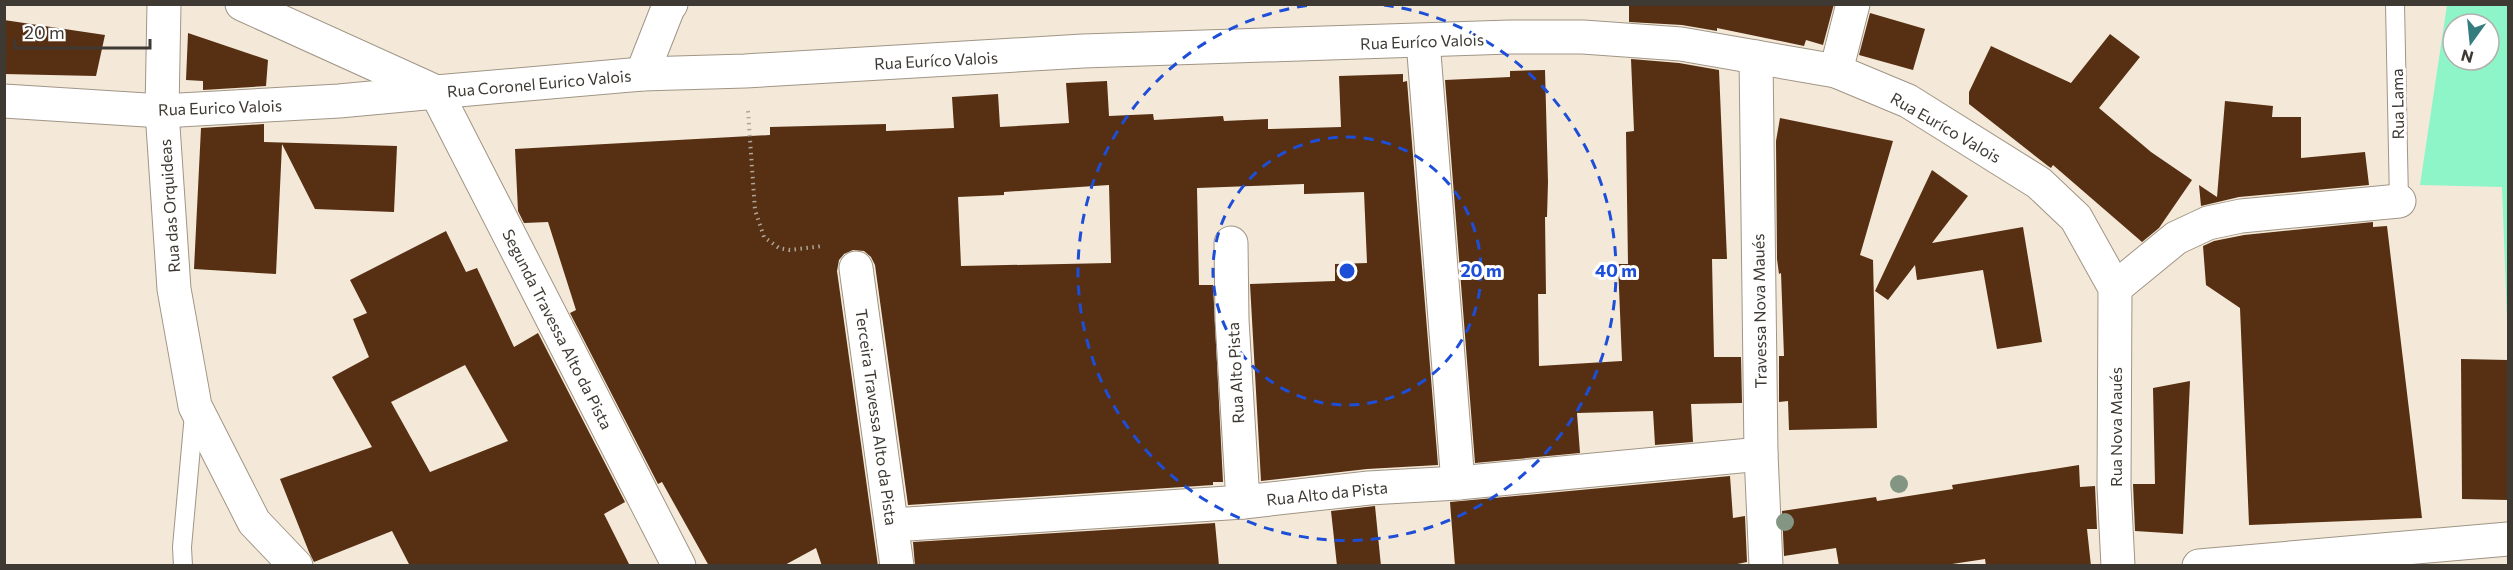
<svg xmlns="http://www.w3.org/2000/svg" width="2513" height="570" font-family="Commissioner,sans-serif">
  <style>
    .green { fill: #8df5c7; fill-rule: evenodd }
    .building { fill: #572f12; fill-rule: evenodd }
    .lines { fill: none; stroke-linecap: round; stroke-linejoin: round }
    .service-casing { stroke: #a09586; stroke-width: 20 }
    .minor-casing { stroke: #a09586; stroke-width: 35 }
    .secondary-casing { stroke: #a09586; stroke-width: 35 }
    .path { stroke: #aea699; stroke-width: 4; stroke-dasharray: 1.5 4.5; stroke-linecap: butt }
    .service { stroke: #fff; stroke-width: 18 }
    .minor { stroke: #fff; stroke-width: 33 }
    .secondary { stroke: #fff; stroke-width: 33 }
    .tree { fill: #839684 }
    .ring { fill: none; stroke: #1d4ed8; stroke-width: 3; stroke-dasharray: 10 8 }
    .labels { text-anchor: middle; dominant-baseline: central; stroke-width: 6; stroke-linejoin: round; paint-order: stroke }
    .street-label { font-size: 16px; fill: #3e3933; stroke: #fff }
    .centre { fill: #1d4ed8; stroke: #fff; stroke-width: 3 }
    .ring-label { font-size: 18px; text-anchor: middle; font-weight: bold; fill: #1d4ed8; stroke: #fff; stroke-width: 6; stroke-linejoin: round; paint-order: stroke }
  </style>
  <rect width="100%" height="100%" fill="#f4e9d8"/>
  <!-- green -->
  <path class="green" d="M2447 5H2508V348L2502 187 2420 185ZM2453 24H2489V60H2453Z"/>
  <!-- building -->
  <g class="building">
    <polygon points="1629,4 1834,4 1823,45 1806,40 1804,46 1717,28 1717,31 1682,25 1629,22"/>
    <polygon points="1870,13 1925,29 1913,70 1859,55"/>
    <polygon points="4,20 105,35 96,76 4,74"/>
    <polygon points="188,33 268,60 266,86 203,90 203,81 186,80"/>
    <polygon points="2110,34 2140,57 2099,108 2151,152 2192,180 2159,228 2142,242 2053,165 2051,168 2048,166 1969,104 1969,92 1991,46 2071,83"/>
    <polygon points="1631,59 1679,63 1719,70 1727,259 1712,259 1714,357 1741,357 1742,403 1691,404 1693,442 1655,445 1653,411 1577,413 1580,453 1475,463 1445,80 1510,77 1510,71 1545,70 1548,182 1547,217 1545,217 1546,294 1538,294 1539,366 1622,361 1618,264 1628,264 1626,132 1634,131"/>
    <path d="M1403 74V82L1407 81 1438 465 1367 469 1261 481 1250 284 1335 281V264L1367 263 1364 192 1304 194V184L1197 188 1199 285H1213L1223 482H1213V485L908 505 875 265 871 257 864 251 853 250 844 254 839 260 837 271 878 566H822L816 548 783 566H709L662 482 658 484 570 313 576 310 548 222 524 223 518 211 515 149 770 135V127L886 124V131L954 128 952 97 998 94 1000 127 1069 123 1066 83 1107 81 1109 116 1153 114 1154 120 1223 116 1224 121 1268 119V129L1341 127 1339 76ZM1109 185 1111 263 961 266 958 197 1004 195V192Z"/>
    <polygon points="2225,101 2273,106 2272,117 2301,117 2301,158 2365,152 2369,185 2239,197 2201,206 2199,185 2217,197"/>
    <polygon points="1780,118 1893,141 1860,255 1873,260 1877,428 1789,430 1788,401 1779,402 1779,356 1784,356 1781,273 1779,274 1777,259 1776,141"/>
    <polygon points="264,124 264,142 397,146 394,212 315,209 282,144 276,274 194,269 201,128"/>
    <polygon points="1932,170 1968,196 1932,243 2023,227 2042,342 1997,349 1983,270 1917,280 1915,265 1888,300 1875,291"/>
    <polygon points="2373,222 2373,227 2387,226 2422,518 2249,525 2240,308 2206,285 2203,246 2214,241 2244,235"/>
    <path d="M446 231 466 272 477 268 514 347 538 333 625 502 604 514 630 566H410L392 531 314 562 309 552 280 479 372 447 332 377 369 357 353 319 367 313 350 280ZM465 365 508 441 430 472 391 402Z"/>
    <polygon points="2461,359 2508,360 2508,500 2462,499"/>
    <polygon points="2190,381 2183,534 2135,531 2133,484 2155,484 2153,388"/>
    <polygon points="2079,465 2080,487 2095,486 2097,529 2087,529 2091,566 1986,566 1985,559 1939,566 1839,566 1836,548 1784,556 1782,511 1876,497 1877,501 1953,489 1952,485"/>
    <polygon points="1730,476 1733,518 1745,516 1747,562 1728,566 1455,566 1450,502"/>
    <polygon points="1375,506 1381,566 1337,566 1331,511"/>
    <polygon points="1215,523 1219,566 915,566 913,542"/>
  </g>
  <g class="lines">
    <defs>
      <g id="service">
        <polyline points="2395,4 2399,201"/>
        <polyline points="183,566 182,547 194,414"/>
      </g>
      <g id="minor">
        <polyline points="164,4 162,111 174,289 195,406 254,522 296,566"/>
        <polyline points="1423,41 1458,483"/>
        <polyline points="1756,57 1761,454 1766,566"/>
        <polyline points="1836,71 1853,4"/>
        <polyline points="642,74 668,8 671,4"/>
        <polyline points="436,92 642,74 745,71 1083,51 1510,37 1583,37 1681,44 1836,71 1908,101 2039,183 2076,218 2115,288 2114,487 2118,566"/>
        <polyline points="1231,243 1232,320 1243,502"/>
        <polyline points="856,268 897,566"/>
        <polyline points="2115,288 2176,238 2208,223 2241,216 2399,201"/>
        <polyline points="893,525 1243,502 1369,488 1458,483 1761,454"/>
        <polyline points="2199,566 2508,539"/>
      </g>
      <g id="secondary">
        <polyline points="242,4 434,91"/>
        <polyline points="436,92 679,566"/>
        <polyline points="4,101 162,111 339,101 436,92"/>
      </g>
    </defs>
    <!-- service casing -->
    <use href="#service" class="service-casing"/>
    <!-- minor casing -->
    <use href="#minor" class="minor-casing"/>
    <!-- secondary casing -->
    <use href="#secondary" class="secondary-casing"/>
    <!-- path -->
    <polyline class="path" points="748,111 755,210 764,237 779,248 790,250 823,246"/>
    <!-- service -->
    <use href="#service" class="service"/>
    <!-- minor -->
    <use href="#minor" class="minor"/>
    <!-- secondary -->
    <use href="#secondary" class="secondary"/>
  </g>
  <!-- trees -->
  <g class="tree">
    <circle cx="1899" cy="484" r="9"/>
    <circle cx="1785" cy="522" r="9"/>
  </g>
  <!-- distance rings -->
  <g class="ring">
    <circle cx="1347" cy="271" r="134"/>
    <path d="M1384 5A269 269 0 1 1 1310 5"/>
  </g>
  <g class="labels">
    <!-- street labels -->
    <g class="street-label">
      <text transform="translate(1422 41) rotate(-2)">Rua Euríco Valois</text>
      <text transform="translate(936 60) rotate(-3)">Rua Euríco Valois</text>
      <text transform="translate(539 83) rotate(-5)">Rua Coronel Eurico Valois</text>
      <text transform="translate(2397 104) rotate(-91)">Rua Lama</text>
      <text transform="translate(220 107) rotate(-2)">Rua Eurico Valois</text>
      <text transform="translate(1946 127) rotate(30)">Rua Euríco Valois</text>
      <text transform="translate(169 206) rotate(-94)">Rua das Orquideas</text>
      <text transform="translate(1759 311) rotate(-91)">Travessa Nova Maués</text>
      <text transform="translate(558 329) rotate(63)">Segunda Travessa Alto da Pista</text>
      <text transform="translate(1235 373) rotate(-93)">Rua Alto Pista</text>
      <text transform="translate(877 417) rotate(82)">Terceira Travessa Alto da Pista</text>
      <text transform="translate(2115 427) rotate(-90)">Rua Nova Maués</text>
      <text transform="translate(1327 493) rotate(-6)">Rua Alto da Pista</text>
    </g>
  </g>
  <circle cx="1347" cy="271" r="9" class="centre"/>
  <g class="ring-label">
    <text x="1481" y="277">20 m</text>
    <text x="1616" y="277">40 m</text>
  </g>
  <!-- border -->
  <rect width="2513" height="570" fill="none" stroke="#3e3933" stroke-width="12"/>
  <!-- north arrow -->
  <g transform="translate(2471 42) rotate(195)"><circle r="28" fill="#ffffff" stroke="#b2b0ad" stroke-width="1.5"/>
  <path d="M0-4.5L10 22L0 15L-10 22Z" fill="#337c7f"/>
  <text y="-9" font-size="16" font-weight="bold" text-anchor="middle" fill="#3e3933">N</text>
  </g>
  <!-- scale -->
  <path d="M15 39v9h135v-9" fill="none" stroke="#3e3933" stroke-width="3"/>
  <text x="24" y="39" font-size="18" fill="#3e3933" stroke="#ffffff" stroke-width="4.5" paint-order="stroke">20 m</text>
</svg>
